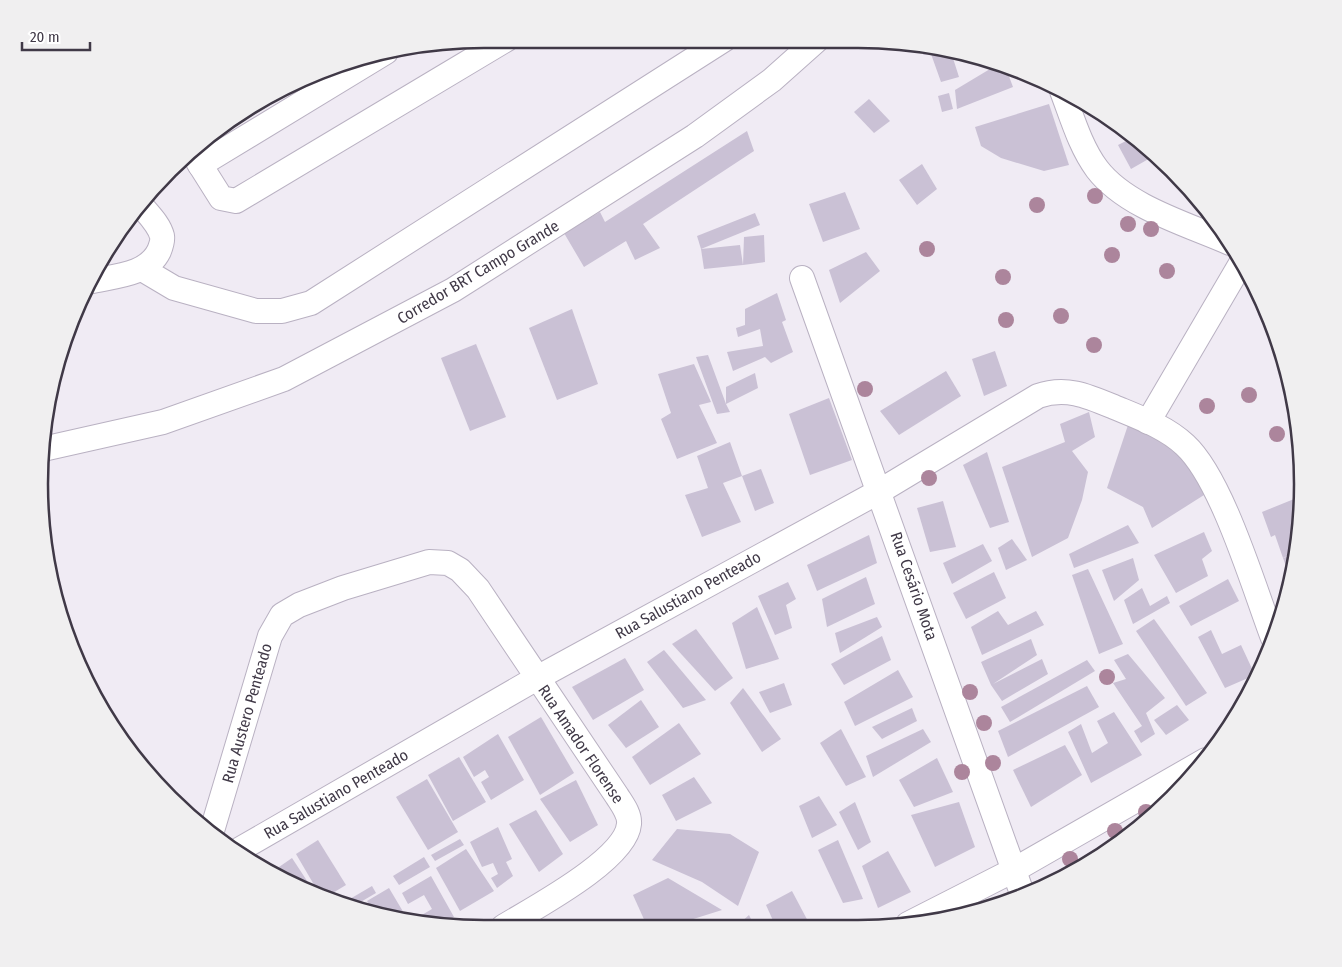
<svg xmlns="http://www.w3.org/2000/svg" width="1342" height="967" font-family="'Fira Sans Condensed',sans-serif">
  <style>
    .building { fill: #cac1d5 }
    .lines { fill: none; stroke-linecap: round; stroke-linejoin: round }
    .minor-casing { stroke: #b9b1c2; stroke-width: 26 }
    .minor { stroke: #fff; stroke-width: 24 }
    .tree { fill: #ac859c }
    .labels { text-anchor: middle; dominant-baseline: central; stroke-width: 4; stroke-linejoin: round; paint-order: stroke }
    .street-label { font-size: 16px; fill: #403947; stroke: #fff }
    .rim { fill: none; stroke: #403947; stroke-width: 2.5 }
  </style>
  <rect width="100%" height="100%" fill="#f0ebf4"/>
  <!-- building -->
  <g class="building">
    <polygon points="928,46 946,47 956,51 951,52 959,77 941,82 931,54 923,55"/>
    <polygon points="995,66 1007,71 1013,87 957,109 955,90"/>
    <polygon points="949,93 953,109 942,112 938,96"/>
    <polygon points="869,99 890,121 874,133 854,112"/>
    <polygon points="1049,104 1069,165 1044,171 1001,158 981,146 975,127"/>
    <polygon points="747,131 754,151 643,224 660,248 635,260 626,241 584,267 564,233 600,212 605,222"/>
    <polygon points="1130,139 1152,157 1131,169 1118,145"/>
    <polygon points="922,164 937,189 917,205 899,180"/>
    <polygon points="1163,166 1178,178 1172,182"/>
    <polygon points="845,192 860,229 823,242 809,204"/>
    <polygon points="755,213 760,225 701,249 697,236"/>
    <polygon points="764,235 765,262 743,265 744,237"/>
    <polygon points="740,245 743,265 704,269 701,249"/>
    <polygon points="866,252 880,271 840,303 829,270"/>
    <polygon points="777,293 786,320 782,322 793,352 771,363 765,357 733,371 727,352 763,346 760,329 738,337 736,328 745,325 745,309"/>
    <polygon points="1263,303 1272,323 1258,315"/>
    <polygon points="572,309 598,384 557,400 529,328"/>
    <polygon points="476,344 506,417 470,431 441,358"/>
    <polygon points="995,351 1007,386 984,396 972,359"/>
    <polygon points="708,355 726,404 726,387 755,373 758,388 726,404 730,412 717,414 696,357"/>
    <polygon points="694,364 711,402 699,405 717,443 677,459 661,419 671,413 658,374"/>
    <polygon points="946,371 961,396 899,435 880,411"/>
    <polygon points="829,398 852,460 810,475 789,414"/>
    <polygon points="1089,412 1095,437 1072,451 1088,472 1082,500 1068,538 1032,557 1002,467 1065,442 1060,424"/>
    <polygon points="1128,425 1160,440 1188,459 1204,495 1152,528 1143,507 1107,488"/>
    <polygon points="730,442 742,476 723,483 741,522 702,537 685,495 708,488 697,456"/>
    <polygon points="987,452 1009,522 990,528 963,465"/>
    <polygon points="761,469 774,503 755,511 742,476"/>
    <polygon points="1299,497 1302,500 1302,513 1296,552 1283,558 1275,535 1271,537 1262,512"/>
    <polygon points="943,501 956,547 930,552 917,508"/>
    <polygon points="1128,525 1139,543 1074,568 1069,554"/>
    <polygon points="1204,532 1212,551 1202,559 1208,576 1176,593 1154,555"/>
    <polygon points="869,535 877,563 817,591 807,565"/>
    <polygon points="1012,539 1027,560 1006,570 998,548"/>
    <polygon points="983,544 992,561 952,584 943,563"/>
    <polygon points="1295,554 1291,580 1283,558"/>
    <polygon points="1133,558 1139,580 1114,601 1102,570"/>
    <polygon points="1088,569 1123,644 1099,654 1072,575"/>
    <polygon points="994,572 1006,598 966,619 953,593"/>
    <polygon points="866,577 875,604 827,627 822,599"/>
    <polygon points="1228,579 1239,601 1191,626 1179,606"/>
    <polygon points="788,582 796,599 786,605 792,628 775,635 758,596"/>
    <polygon points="1142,588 1150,606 1167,596 1170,603 1133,624 1124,600"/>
    <polygon points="757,607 779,659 746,669 732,623"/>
    <polygon points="998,611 1008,625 1036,611 1044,625 982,655 971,627"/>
    <polygon points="877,617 882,627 840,653 835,633"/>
    <polygon points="1154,619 1207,693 1186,706 1136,631"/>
    <polygon points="696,629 733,678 715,691 672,644"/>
    <polygon points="1211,630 1222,654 1241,645 1255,675 1225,688 1198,637"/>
    <polygon points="882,636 891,660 844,685 831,664"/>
    <polygon points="1031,639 1037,655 993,684 1042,659 1048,674 1002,701 991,685 981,662"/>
    <polygon points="664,650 706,700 683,708 647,662"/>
    <polygon points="1128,654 1165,698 1146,713 1155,734 1141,743 1134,731 1142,726 1113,683 1126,679 1114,660"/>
    <polygon points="625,658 644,690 593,720 572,687"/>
    <polygon points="1087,660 1095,671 1010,722 1001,707"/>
    <polygon points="898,670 913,697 855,726 844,702"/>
    <polygon points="784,683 792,705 770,713 759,692"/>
    <polygon points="1087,686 1099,707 1008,757 998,731"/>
    <polygon points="743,688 781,739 762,752 730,703"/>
    <polygon points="641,700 659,727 626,748 608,725"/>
    <polygon points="1177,705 1189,720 1166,735 1154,720"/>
    <polygon points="912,708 917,721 882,739 872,727"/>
    <polygon points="1114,712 1142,755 1091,783 1068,732 1081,724 1092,753 1108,743 1097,721"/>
    <polygon points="541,717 574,773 540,795 508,737"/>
    <polygon points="679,723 701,754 650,785 632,757"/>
    <polygon points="841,729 866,777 846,786 820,743"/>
    <polygon points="923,729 931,742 873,777 866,756"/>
    <polygon points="498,734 524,780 491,800 481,782 489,777 485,770 474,777 463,757"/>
    <polygon points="1065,745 1082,775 1031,807 1013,770"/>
    <polygon points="459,757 486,802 453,821 428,775"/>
    <polygon points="937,758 953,792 914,807 899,780"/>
    <polygon points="694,777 712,803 676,821 662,795"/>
    <polygon points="427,779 458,832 428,850 396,797"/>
    <polygon points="576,780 598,825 570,842 540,799"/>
    <polygon points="819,796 837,825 812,838 799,806"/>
    <polygon points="855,802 871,842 858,850 839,812"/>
    <polygon points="959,802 975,847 935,867 911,815"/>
    <polygon points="536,810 563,854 539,872 509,824"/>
    <polygon points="498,827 512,859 506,862 513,876 497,888 491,878 498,874 493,863 482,867 470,842"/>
    <polygon points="677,829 730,834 759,852 738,906 702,882 652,860"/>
    <polygon points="460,839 464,845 435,861 431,855"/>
    <polygon points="318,840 346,885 326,897 320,895 296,854"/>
    <polygon points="838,840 863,899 843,903 818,850"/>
    <polygon points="466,849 494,891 460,911 436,868"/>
    <polygon points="888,851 911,892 878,908 862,866"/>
    <polygon points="424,857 430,867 399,885 393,876"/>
    <polygon points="292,858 315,893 290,884 279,867"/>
    <polygon points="274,868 281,879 269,871"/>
    <polygon points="431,876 454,917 440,925 416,921 415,919 432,909 424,895 408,904 402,893"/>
    <polygon points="668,878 722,910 671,926 647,926 633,895"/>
    <polygon points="372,886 376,893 352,907 343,903"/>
    <polygon points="389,888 408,920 375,914 367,901"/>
    <polygon points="792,891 810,925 775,925 766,905"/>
    <polygon points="749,915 754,925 741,926 740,923"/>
  </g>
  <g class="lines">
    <defs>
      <g id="minor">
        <path d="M1062 91C1072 117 1080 146 1097 169 1126 207 1187 224 1230 243"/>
        <polyline points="192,152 221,198 236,201 507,39"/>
        <polyline points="200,165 386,52"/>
        <polyline points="142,269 174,288 256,311 282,311 311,303 725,39"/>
        <polyline points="802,278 1023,896"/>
        <path d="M88 282C112 276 147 276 159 251 161 246 163 241 162 236 159 224 148 214 140 204"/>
        <polyline points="1148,422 1243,260"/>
        <polyline points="43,449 163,422 284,379 453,290 695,136 772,80 818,39"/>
        <path d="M211 834 270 636 282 615 299 605 343 588 429 562 448 563 460 570 478 589 617 796C622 804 630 814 629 824 626 860 532 909 503 927"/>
        <path d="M237 851 537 678 880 491 1038 396C1066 386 1088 396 1114 407 1138 417 1166 427 1185 445 1222 479 1254 588 1273 638"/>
        <polyline points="908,924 1014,870 1206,760"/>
      </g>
    </defs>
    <!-- minor casing -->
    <use href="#minor" class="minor-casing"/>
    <!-- minor -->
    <use href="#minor" class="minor"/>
  </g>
  <!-- trees -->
  <g class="tree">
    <circle cx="1095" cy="196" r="8"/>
    <circle cx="1037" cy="205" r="8"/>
    <circle cx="1128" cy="224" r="8"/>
    <circle cx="1151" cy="229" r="8"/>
    <circle cx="927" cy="249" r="8"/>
    <circle cx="1112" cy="255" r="8"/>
    <circle cx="1167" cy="271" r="8"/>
    <circle cx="1003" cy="277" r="8"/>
    <circle cx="1061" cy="316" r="8"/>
    <circle cx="1006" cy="320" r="8"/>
    <circle cx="1094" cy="345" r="8"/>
    <circle cx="865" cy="389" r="8"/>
    <circle cx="1249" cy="395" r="8"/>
    <circle cx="1207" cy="406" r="8"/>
    <circle cx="1277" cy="434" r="8"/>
    <circle cx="929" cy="478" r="8"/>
    <circle cx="1107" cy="677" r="8"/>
    <circle cx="970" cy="692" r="8"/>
    <circle cx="984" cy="723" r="8"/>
    <circle cx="993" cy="763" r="8"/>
    <circle cx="962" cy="772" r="8"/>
    <circle cx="1146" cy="812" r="8"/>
    <circle cx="1115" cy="831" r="8"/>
    <circle cx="1070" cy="859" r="8"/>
  </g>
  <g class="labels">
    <!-- street labels -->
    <g class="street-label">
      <text transform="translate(478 272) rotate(-31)">Corredor BRT Campo Grande</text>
      <text transform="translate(914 586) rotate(71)">Rua Cesário Mota</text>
      <text transform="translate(688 595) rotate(-29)">Rua Salustiano Penteado</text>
      <text transform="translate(247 713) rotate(-74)">Rua Austero Penteado</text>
      <text transform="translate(581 744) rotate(56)">Rua Amador Florense</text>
      <text transform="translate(336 794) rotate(-30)">Rua Salustiano Penteado</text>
    </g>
  </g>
  <!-- crop -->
  <path d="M0 0H1342V967H0ZM484 48H858A436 436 0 0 1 1294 484V484A436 436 0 0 1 858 920H484A436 436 0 0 1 48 484V484A436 436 0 0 1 484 48Z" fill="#f0eff0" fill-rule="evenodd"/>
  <path class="rim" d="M484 48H858A436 436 0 0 1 1294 484V484A436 436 0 0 1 858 920H484A436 436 0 0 1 48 484V484A436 436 0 0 1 484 48Z"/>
  <!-- scale -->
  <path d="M22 42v8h68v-8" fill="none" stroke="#403947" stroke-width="2.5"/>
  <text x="30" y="42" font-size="15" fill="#403947" stroke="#ffffff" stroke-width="4" paint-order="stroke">20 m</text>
</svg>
